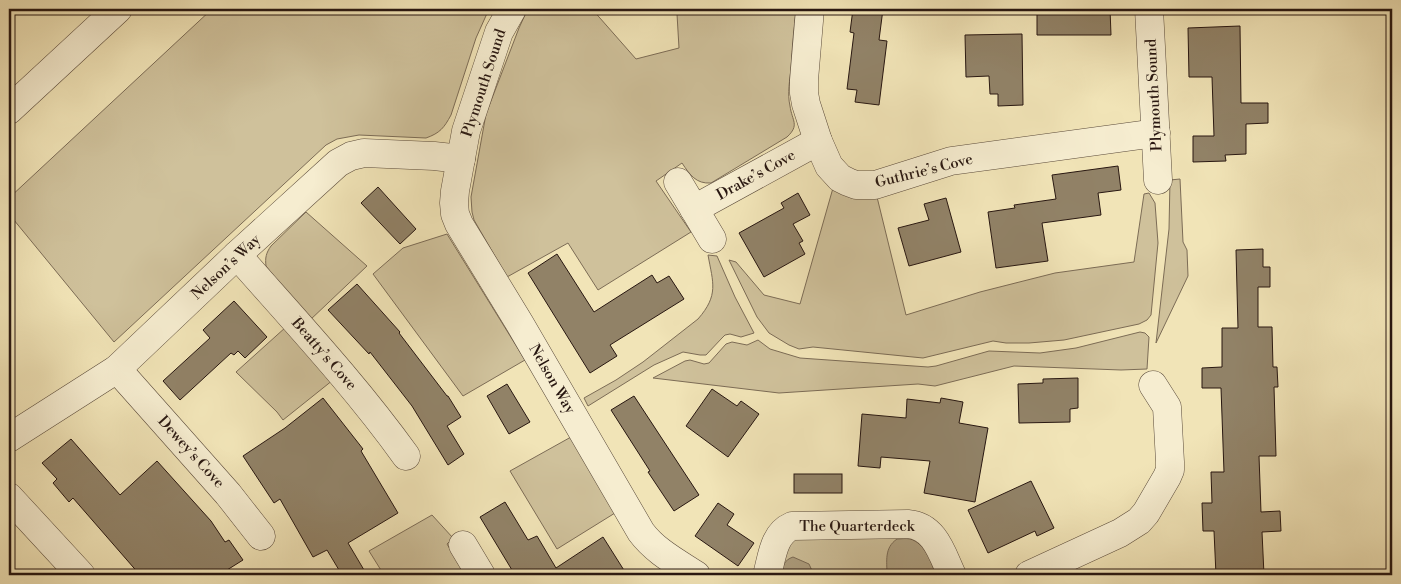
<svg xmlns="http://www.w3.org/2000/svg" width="1401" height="584" font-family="'Libre Bodoni',serif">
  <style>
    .green { fill: #cfc19b; stroke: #7c6c56 }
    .water { fill: #ad9e7f; stroke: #786853 }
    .building { fill: #918267; stroke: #281711 }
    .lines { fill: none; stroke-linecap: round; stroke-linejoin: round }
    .street-casing { stroke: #5a4a3a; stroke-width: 29 }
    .street { stroke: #f6edd0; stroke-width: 28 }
    .labels { text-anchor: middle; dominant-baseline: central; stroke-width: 4; stroke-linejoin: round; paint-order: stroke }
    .street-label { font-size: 15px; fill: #281711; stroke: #f6edd0 }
  </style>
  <rect width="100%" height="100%" fill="#f1e4b7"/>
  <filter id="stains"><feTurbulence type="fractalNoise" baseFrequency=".004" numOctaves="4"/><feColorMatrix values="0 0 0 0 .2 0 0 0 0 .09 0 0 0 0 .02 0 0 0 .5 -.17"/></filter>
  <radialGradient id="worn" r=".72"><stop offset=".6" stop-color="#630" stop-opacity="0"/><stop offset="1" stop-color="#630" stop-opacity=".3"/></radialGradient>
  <!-- green -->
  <g class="green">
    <path d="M212 9H489L476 38 451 115C444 128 440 133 426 138L359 135 337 139 326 145 114 342 9 214V198Z"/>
    <path d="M531 9H592L636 59 679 48 677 14 674 9H796C794 28 792 48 791 67 790 80 787 93 790 106 792 121 800 125 787 137L711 183C696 184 690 175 682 163L656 181 691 232 598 290 568 243 507 277 474 220 472 212 471 197 486 114 519 28 525 15Z"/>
    <polygon points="1180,179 1183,242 1187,250 1188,276 1156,343 1169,229 1170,180"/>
    <polygon points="833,188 877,197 906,315 980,292 1055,273 1134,262 1144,194 1149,193 1155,203 1158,243 1151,315 1147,320 1139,324 1064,340 1029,343 1006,343 993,341 923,358 813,347 799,349 789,345 769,333 757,317 729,260 736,262 764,295 800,304"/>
    <path d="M306 212 367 266 309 321 266 266C265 258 266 253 271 246Z"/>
    <polygon points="447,234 525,360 463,396 373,274 403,248"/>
    <path d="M708 255 717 256 735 297 754 333 741 337 730 334 725 335 722 338 706 355H700L683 352 654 365 588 406 584 398 616 380 643 362 698 319C719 295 713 283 708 255Z"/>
    <polygon points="286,327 333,380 283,420 277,412 236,372"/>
    <polygon points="1140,332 1145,333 1149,337 1147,369 1121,370 1014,366 935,386 918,384 779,393 653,378 685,361 690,360 704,364 709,363 726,344 732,342 747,345 758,340 770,349 800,358 928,367 936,366 989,351 1040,353 1076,348"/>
    <polygon points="571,437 615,513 557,549 510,471"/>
    <polygon points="432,515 453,538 447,544 465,575 384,575 369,551"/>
    <polygon points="915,534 942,575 776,575 786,540"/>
  </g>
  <!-- water -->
  <g class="water">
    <path d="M897 539C901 539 906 538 910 539 925 543 931 562 936 575H887C887 561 884 548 897 539Z"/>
    <path d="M793 557 809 564 814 575H781C782 567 784 560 793 557Z"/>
  </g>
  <!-- building -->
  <g class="building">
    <polygon points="853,9 883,9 879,40 887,41 879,105 855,102 857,90 847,89 854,33 850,32"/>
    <polygon points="1037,9 1110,9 1111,35 1037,35"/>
    <polygon points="1240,26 1241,103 1268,103 1268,123 1246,124 1246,154 1225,155 1226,161 1193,162 1193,136 1214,136 1212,77 1189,77 1188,28"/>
    <polygon points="1022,34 1023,105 998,106 998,94 990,94 989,76 966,77 965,35"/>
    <polygon points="1118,166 1121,190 1098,193 1101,215 1042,223 1048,261 996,268 988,212 1015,208 1014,205 1056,199 1052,175"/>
    <polygon points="378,187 416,229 400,244 361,203"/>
    <polygon points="798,193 810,215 793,224 803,241 799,243 805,254 764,277 739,233 784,208 781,203"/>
    <polygon points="946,198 961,252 909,266 898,228 929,220 924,204"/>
    <polygon points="1263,249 1263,267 1270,267 1270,287 1258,287 1258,327 1272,327 1273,367 1277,367 1278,387 1274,387 1276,456 1259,456 1261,512 1280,511 1281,531 1262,532 1264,575 1216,575 1214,531 1203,531 1202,503 1212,503 1211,472 1224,472 1221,388 1202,388 1202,368 1222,367 1222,328 1238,328 1236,250"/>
    <polygon points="557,254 594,312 652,275 657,283 669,276 684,299 610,345 617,356 590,373 528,273"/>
    <polygon points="357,284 400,332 399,333 447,396 448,396 461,417 447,426 464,454 448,465 412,406 370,352 369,354 328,310"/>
    <polygon points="234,301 267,337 245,358 238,351 234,355 231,353 180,400 163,381 210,338 203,330"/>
    <polygon points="1078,378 1078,408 1070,409 1070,422 1019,423 1018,384 1043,383 1043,379"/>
    <polygon points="507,384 530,422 509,434 487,396"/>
    <polygon points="712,389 737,406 741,401 759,414 728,457 686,426"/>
    <polygon points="634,396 699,495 674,511 648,472 650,471 611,410"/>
    <polygon points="323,398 363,449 361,451 398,513 348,543 367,575 342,575 327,550 313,557 280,499 274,503 243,456 285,428"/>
    <polygon points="941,398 963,402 959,423 988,428 975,502 924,493 930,461 881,457 880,468 858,466 862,414 906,418 907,399 940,403"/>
    <polygon points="71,439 120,495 157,461 211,521 225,542 229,540 243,560 219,575 140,575 73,498 69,502 53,483 57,479 42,463"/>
    <rect x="794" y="474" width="48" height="19"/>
    <polygon points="1031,481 1054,528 1037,536 1035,531 988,553 968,510"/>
    <polygon points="505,502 528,540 537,536 556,568 603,537 627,575 515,575 480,517"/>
    <polygon points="718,503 734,514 727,525 754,543 738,566 695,536"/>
  </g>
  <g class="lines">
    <defs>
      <g id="street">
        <path d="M512 9 499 32 466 131 455 191 454 203 455 214 459 224 520 324 641 532C655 551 676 562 696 575"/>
        <polyline points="810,9 804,80 804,93 806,104 818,141 829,166 840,178 848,182 856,185 875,185 951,161 1156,133"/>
        <polyline points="1149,9 1158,180"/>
        <polyline points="9,110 118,9"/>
        <polyline points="678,182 712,239"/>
        <polyline points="694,209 818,141"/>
        <path d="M237 255C295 321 355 385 406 456"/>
        <polyline points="117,369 228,494 261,536"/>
        <polyline points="9,438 117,369 237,255 338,163 351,156 364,153 434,156 461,159"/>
        <polyline points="9,497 81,575"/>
        <polyline points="463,545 481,575"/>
        <path d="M767 575C772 558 773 534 792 526L908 524C935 526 942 554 952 575"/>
        <polyline points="1029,575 1120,533 1139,521 1146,513 1167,477 1170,470 1170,462 1167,407 1153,385"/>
      </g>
    </defs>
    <!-- street casing -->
    <use href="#street" class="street-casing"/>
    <!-- street -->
    <use href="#street" class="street"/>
  </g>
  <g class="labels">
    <!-- street labels -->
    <g class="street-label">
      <text transform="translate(484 83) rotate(-72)">Plymouth Sound</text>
      <text transform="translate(1154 95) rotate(-93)">Plymouth Sound</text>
      <text transform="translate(924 171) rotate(-14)">Guthrie’s Cove</text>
      <text transform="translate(756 175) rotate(-29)">Drake’s Cove</text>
      <text transform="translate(226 267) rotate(-43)">Nelson’s Way</text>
      <text transform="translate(324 354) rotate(49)">Beatty’s Cove</text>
      <text transform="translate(552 379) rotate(60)">Nelson Way</text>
      <text transform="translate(191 452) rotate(48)">Dewey’s Cove</text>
      <text x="857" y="526">The Quarterdeck</text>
    </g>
  </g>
  <!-- margin -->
  <rect width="1401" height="584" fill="none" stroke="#f1e4b7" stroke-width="30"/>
  <rect x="10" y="10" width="1381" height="564" fill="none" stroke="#281711" stroke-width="2.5"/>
  <rect x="15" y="15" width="1371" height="554" fill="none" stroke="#281711"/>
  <rect width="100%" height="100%" filter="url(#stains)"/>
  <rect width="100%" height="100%" fill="url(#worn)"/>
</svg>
